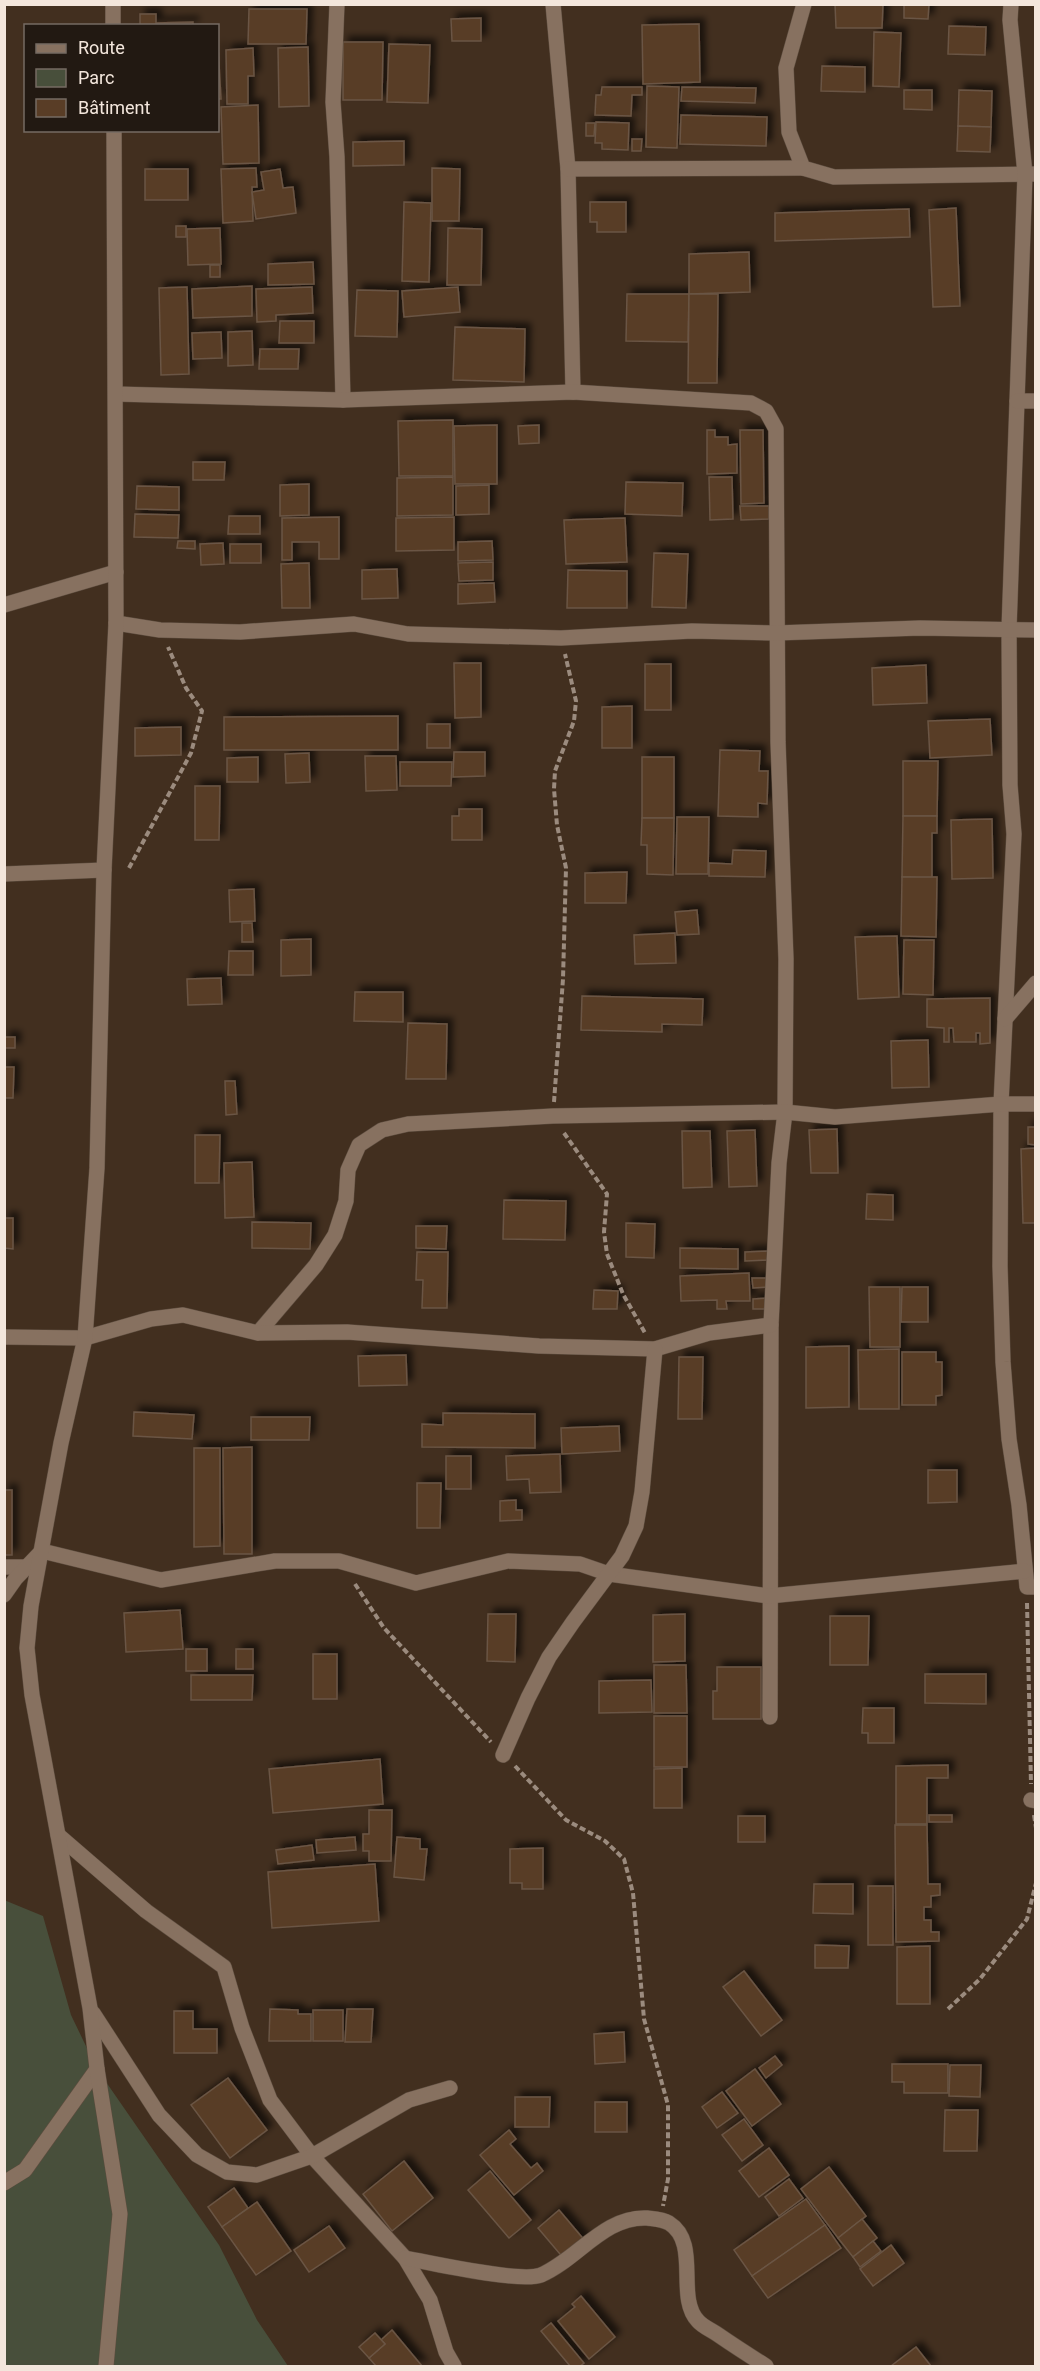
<svg xmlns="http://www.w3.org/2000/svg" width="1040" height="2371" font-family="Roboto,sans-serif">
  <style>
    .green { fill: #484f3b }
    .building { fill: #593d26; stroke: #6a5544; stroke-width: 1.5; filter: url(#shadow) }
    .lines { fill: none; stroke-linecap: round; stroke-linejoin: round }
    .minor-casing { stroke: #5d4d3f; stroke-width: 16 }
    .path { stroke: #9b8b7e; stroke-width: 4; stroke-dasharray: 6 3; stroke-linecap: butt }
    .minor { stroke: #877160; stroke-width: 15 }
  </style>
  <defs>
    <filter id="shadow"><feDropShadow dx="5.5" dy="-5.5" stdDeviation="3" flood-color="#0009"/></filter>
  </defs>
  <rect width="100%" height="100%" fill="#422f1f"/>
  <!-- green -->
  <polygon class="green" points="4,1900 43,1916 71,2015 97,2069 219,2245 257,2320 288,2366 5,2366"/>
  <!-- building -->
  <g class="building">
    <polygon points="835,4 883,4 882,28 836,28"/>
    <polygon points="904,4 929,4 928,19 904,18"/>
    <polygon points="249,9 307,9 306,44 248,44"/>
    <polygon points="140,14 156,14 156,23 193,22 193,26 140,26"/>
    <polygon points="481,18 481,41 452,41 451,19"/>
    <polygon points="699,24 700,82 643,84 642,25"/>
    <polygon points="949,26 986,27 985,55 948,54"/>
    <polygon points="874,32 901,33 899,87 873,86"/>
    <polygon points="343,42 383,42 382,100 343,100"/>
    <polygon points="389,44 430,45 428,103 387,102"/>
    <polygon points="218,47 221,99 218,99"/>
    <polygon points="308,47 309,106 279,107 278,48"/>
    <polygon points="253,48 254,76 248,76 248,104 227,104 226,50"/>
    <polygon points="822,66 865,67 865,92 821,91"/>
    <polygon points="647,86 679,87 677,148 646,147"/>
    <polygon points="602,87 642,87 642,95 632,95 631,116 595,115 596,95 601,95"/>
    <polygon points="682,87 756,88 755,103 681,101"/>
    <polygon points="904,90 932,90 932,110 904,109"/>
    <polygon points="959,90 992,91 991,127 958,126"/>
    <polygon points="258,105 259,163 223,164 221,107"/>
    <polygon points="681,115 767,117 766,146 680,144"/>
    <polygon points="596,122 629,123 628,150 602,149 602,143 595,143"/>
    <polygon points="586,123 595,123 594,136 586,136"/>
    <polygon points="958,126 991,127 990,152 957,151"/>
    <polygon points="632,139 642,139 641,151 632,151"/>
    <polygon points="404,141 404,165 353,166 353,142"/>
    <polygon points="256,168 257,187 252,187 253,221 223,223 221,169"/>
    <polygon points="432,168 460,169 459,221 432,221"/>
    <rect x="145" y="169" width="43" height="31"/>
    <polygon points="280,169 283,188 293,187 296,213 256,219 252,192 264,190 261,172"/>
    <polygon points="404,202 431,203 429,282 402,281"/>
    <polygon points="590,202 626,202 626,232 597,232 597,222 590,222"/>
    <polygon points="956,208 960,306 933,307 929,210"/>
    <polygon points="909,209 910,237 775,241 775,213"/>
    <rect x="176" y="226" width="10" height="11"/>
    <polygon points="220,228 221,264 188,265 187,229"/>
    <polygon points="448,228 482,229 481,285 447,285"/>
    <polygon points="749,252 750,292 689,294 689,254"/>
    <polygon points="313,262 314,284 268,285 268,264"/>
    <rect x="210" y="265" width="10" height="12"/>
    <polygon points="252,286 252,316 193,318 192,289"/>
    <polygon points="187,287 189,374 161,375 159,288"/>
    <polygon points="312,287 313,313 276,315 276,321 257,322 256,289"/>
    <polygon points="458,287 460,312 404,317 402,291"/>
    <polygon points="357,290 398,291 397,337 355,336"/>
    <polygon points="627,294 689,294 688,342 626,341"/>
    <polygon points="689,294 718,294 717,383 688,383"/>
    <polygon points="280,321 314,321 314,343 279,343"/>
    <polygon points="455,327 525,329 524,382 453,380"/>
    <polygon points="252,331 253,365 228,366 228,332"/>
    <polygon points="221,332 222,358 193,359 192,333"/>
    <polygon points="260,349 299,349 298,369 259,369"/>
    <polygon points="453,420 453,476 399,476 398,421"/>
    <polygon points="497,425 497,484 455,484 454,426"/>
    <polygon points="539,425 539,443 519,444 518,426"/>
    <polygon points="707,430 715,430 715,437 728,437 728,445 737,444 737,473 707,474"/>
    <polygon points="740,430 763,430 764,503 741,504"/>
    <polygon points="193,462 225,462 224,480 193,480"/>
    <polygon points="453,477 453,515 397,516 397,478"/>
    <polygon points="709,477 732,477 733,519 710,520"/>
    <polygon points="626,482 683,483 682,516 625,514"/>
    <polygon points="309,484 309,515 280,516 280,485"/>
    <polygon points="489,485 489,514 456,515 456,486"/>
    <polygon points="137,486 179,487 179,510 136,509"/>
    <polygon points="740,506 769,506 769,519 741,520"/>
    <polygon points="135,514 179,515 178,538 134,537"/>
    <polygon points="229,516 260,516 260,534 228,534"/>
    <polygon points="339,517 339,559 319,559 319,542 292,542 292,560 282,560 282,518"/>
    <polygon points="454,517 454,550 396,551 396,518"/>
    <polygon points="625,518 627,562 566,564 564,520"/>
    <polygon points="178,541 195,541 195,549 177,548"/>
    <polygon points="492,541 493,560 458,561 458,542"/>
    <polygon points="223,543 224,564 201,565 200,544"/>
    <rect x="230" y="544" width="31" height="19"/>
    <polygon points="654,553 688,554 686,608 652,607"/>
    <polygon points="493,562 493,580 459,581 458,563"/>
    <polygon points="309,563 310,608 282,608 281,564"/>
    <polygon points="397,569 398,598 362,599 362,570"/>
    <polygon points="568,570 627,571 627,608 567,608"/>
    <polygon points="494,583 495,602 458,604 458,584"/>
    <polygon points="454,663 481,663 481,717 455,718"/>
    <rect x="645" y="664" width="26" height="46"/>
    <polygon points="926,665 927,703 873,705 872,668"/>
    <polygon points="632,706 632,748 602,748 602,707"/>
    <polygon points="398,716 398,750 224,750 224,717"/>
    <polygon points="990,719 992,755 930,758 928,721"/>
    <rect x="427" y="724" width="23" height="24"/>
    <polygon points="181,727 181,755 135,756 135,728"/>
    <polygon points="720,750 760,751 759,771 768,771 767,804 758,803 758,817 718,816"/>
    <polygon points="454,752 485,752 485,776 453,777"/>
    <polygon points="309,753 310,782 286,783 285,754"/>
    <polygon points="365,756 396,756 397,790 366,791"/>
    <polygon points="258,757 258,782 227,782 227,758"/>
    <rect x="642" y="757" width="32" height="61"/>
    <polygon points="903,761 938,761 937,816 903,816"/>
    <polygon points="400,762 452,762 451,786 400,786"/>
    <polygon points="195,786 220,786 219,840 195,840"/>
    <polygon points="459,809 482,809 482,840 452,840 452,816 459,816"/>
    <polygon points="903,816 937,816 937,833 932,833 932,878 902,877"/>
    <polygon points="677,817 709,817 708,874 676,874"/>
    <polygon points="642,818 674,818 673,875 647,874 647,845 641,845"/>
    <polygon points="992,819 993,878 952,879 951,820"/>
    <polygon points="733,850 766,851 765,877 709,876 709,863 732,864"/>
    <polygon points="627,872 626,903 585,903 585,873"/>
    <polygon points="902,877 937,877 936,937 901,936"/>
    <polygon points="254,889 255,921 230,922 229,890"/>
    <polygon points="697,910 699,934 677,935 675,912"/>
    <polygon points="242,923 252,923 253,942 242,942"/>
    <polygon points="675,933 676,963 635,964 634,935"/>
    <polygon points="897,936 899,997 858,999 855,937"/>
    <polygon points="311,939 311,975 281,976 281,940"/>
    <polygon points="904,940 934,940 933,995 903,994"/>
    <polygon points="229,951 253,951 253,975 228,975"/>
    <polygon points="221,978 222,1004 188,1005 187,979"/>
    <polygon points="355,992 403,992 403,1022 354,1021"/>
    <polygon points="582,996 703,999 702,1025 662,1024 662,1032 581,1030"/>
    <polygon points="990,998 990,1043 980,1044 980,1033 976,1033 976,1042 954,1042 953,1028 949,1028 949,1042 944,1042 944,1028 927,1027 927,999"/>
    <polygon points="408,1023 447,1024 446,1079 406,1079"/>
    <rect x="4" y="1037" width="11" height="11"/>
    <polygon points="928,1040 929,1087 892,1088 891,1041"/>
    <polygon points="4,1067 14,1067 13,1098 4,1098"/>
    <polygon points="225,1081 235,1081 237,1114 226,1115"/>
    <polygon points="1028,1127 1036,1127 1036,1145 1028,1144"/>
    <polygon points="837,1129 838,1173 811,1173 809,1130"/>
    <polygon points="755,1130 757,1186 729,1187 727,1131"/>
    <polygon points="682,1131 710,1131 712,1187 683,1188"/>
    <polygon points="195,1135 220,1135 219,1183 195,1183"/>
    <polygon points="1036,1148 1036,1223 1023,1223 1021,1149"/>
    <polygon points="252,1162 254,1217 225,1218 224,1163"/>
    <polygon points="867,1194 893,1195 893,1220 866,1219"/>
    <polygon points="504,1200 566,1201 565,1240 503,1239"/>
    <polygon points="4,1218 13,1218 13,1249 4,1248"/>
    <polygon points="252,1222 311,1223 310,1249 252,1248"/>
    <polygon points="626,1223 655,1224 654,1258 626,1257"/>
    <polygon points="416,1226 447,1226 446,1249 416,1248"/>
    <polygon points="680,1248 738,1249 738,1269 680,1268"/>
    <polygon points="768,1251 768,1260 745,1261 745,1252"/>
    <polygon points="417,1252 448,1252 447,1308 422,1308 423,1280 416,1280"/>
    <polygon points="749,1273 750,1301 726,1301 727,1309 717,1309 717,1300 681,1301 680,1276"/>
    <polygon points="752,1278 767,1278 768,1287 753,1288"/>
    <polygon points="869,1287 900,1287 900,1347 870,1347"/>
    <polygon points="902,1287 928,1287 928,1322 901,1322"/>
    <polygon points="594,1290 618,1291 617,1309 593,1309"/>
    <polygon points="769,1298 770,1309 753,1309 753,1299"/>
    <polygon points="849,1346 849,1407 806,1408 806,1347"/>
    <polygon points="899,1349 899,1409 859,1409 858,1350"/>
    <polygon points="902,1352 936,1352 936,1362 942,1362 942,1395 936,1396 936,1405 902,1405"/>
    <polygon points="406,1355 407,1385 359,1386 358,1356"/>
    <polygon points="679,1357 703,1357 702,1419 678,1419"/>
    <polygon points="134,1412 194,1415 192,1439 133,1436"/>
    <polygon points="443,1413 535,1414 535,1448 422,1447 422,1424 443,1425"/>
    <polygon points="251,1417 310,1417 309,1440 251,1440"/>
    <polygon points="619,1426 620,1451 562,1454 561,1428"/>
    <polygon points="252,1447 252,1554 224,1554 223,1448"/>
    <polygon points="194,1448 220,1448 220,1546 194,1547"/>
    <polygon points="560,1454 561,1492 530,1493 529,1479 507,1480 506,1456"/>
    <rect x="446" y="1456" width="25" height="33"/>
    <polygon points="928,1470 957,1470 957,1502 928,1503"/>
    <polygon points="417,1483 441,1483 440,1528 417,1528"/>
    <rect x="4" y="1490" width="8" height="65"/>
    <polygon points="516,1500 516,1510 522,1510 522,1520 500,1521 500,1501"/>
    <polygon points="180,1610 183,1649 126,1652 124,1613"/>
    <polygon points="488,1614 516,1614 515,1662 487,1661"/>
    <polygon points="685,1614 685,1661 653,1662 653,1615"/>
    <polygon points="830,1616 869,1616 868,1665 830,1665"/>
    <rect x="186" y="1649" width="21" height="22"/>
    <rect x="236" y="1649" width="17" height="20"/>
    <rect x="313" y="1654" width="24" height="45"/>
    <polygon points="654,1665 686,1665 687,1713 654,1713"/>
    <polygon points="717,1667 761,1667 761,1719 713,1719 713,1691 717,1691"/>
    <polygon points="925,1674 986,1674 986,1704 925,1703"/>
    <polygon points="191,1675 253,1675 252,1700 191,1700"/>
    <polygon points="651,1680 652,1712 599,1713 599,1681"/>
    <polygon points="863,1708 894,1708 894,1743 868,1743 868,1733 862,1733"/>
    <rect x="654" y="1716" width="33" height="51"/>
    <polygon points="380,1759 383,1804 273,1813 269,1769"/>
    <polygon points="948,1765 948,1778 927,1778 927,1824 896,1824 896,1766"/>
    <polygon points="682,1768 682,1808 654,1808 654,1769"/>
    <polygon points="369,1810 392,1810 391,1861 369,1861 369,1851 363,1851 363,1834 369,1834"/>
    <rect x="929" y="1815" width="23" height="7"/>
    <rect x="738" y="1816" width="27" height="26"/>
    <polygon points="895,1825 927,1825 928,1884 940,1884 940,1895 931,1896 931,1907 924,1907 924,1920 931,1920 931,1932 939,1932 939,1941 896,1942"/>
    <polygon points="355,1837 356,1850 317,1853 316,1840"/>
    <polygon points="397,1837 420,1839 420,1849 427,1849 424,1880 394,1877"/>
    <polygon points="312,1845 314,1860 278,1864 276,1850"/>
    <polygon points="543,1848 543,1889 522,1889 522,1883 510,1883 510,1849"/>
    <polygon points="375,1864 379,1921 272,1928 268,1872"/>
    <polygon points="814,1884 853,1884 853,1914 813,1913"/>
    <rect x="868" y="1886" width="25" height="59"/>
    <polygon points="815,1945 849,1946 848,1968 815,1968"/>
    <polygon points="930,1946 930,2004 897,2004 897,1947"/>
    <polygon points="744,1971 782,2020 761,2036 723,1987"/>
    <polygon points="270,2009 298,2010 298,2014 311,2014 311,2041 269,2041"/>
    <polygon points="347,2009 373,2009 371,2042 345,2042"/>
    <rect x="313" y="2010" width="30" height="31"/>
    <polygon points="174,2011 193,2011 193,2029 217,2029 217,2053 174,2053"/>
    <polygon points="624,2032 625,2062 595,2064 594,2034"/>
    <polygon points="775,2056 782,2065 766,2078 759,2068"/>
    <polygon points="892,2064 948,2064 948,2093 904,2093 904,2082 892,2082"/>
    <polygon points="950,2065 981,2065 980,2097 949,2096"/>
    <polygon points="755,2069 781,2104 752,2126 726,2091"/>
    <polygon points="228,2078 267,2130 230,2158 191,2105"/>
    <polygon points="722,2092 738,2113 717,2128 702,2107"/>
    <polygon points="515,2097 550,2097 549,2127 515,2127"/>
    <rect x="595" y="2102" width="32" height="30"/>
    <polygon points="945,2110 978,2110 977,2151 944,2151"/>
    <polygon points="744,2119 763,2145 742,2161 722,2135"/>
    <polygon points="509,2130 516,2139 510,2144 531,2168 537,2163 543,2171 514,2195 480,2155"/>
    <polygon points="769,2148 789,2175 759,2197 739,2171"/>
    <polygon points="404,2161 433,2198 392,2231 363,2194"/>
    <polygon points="829,2167 866,2216 838,2238 801,2189"/>
    <polygon points="490,2171 531,2220 509,2238 468,2190"/>
    <polygon points="789,2179 803,2198 779,2216 765,2197"/>
    <polygon points="234,2188 248,2208 222,2227 208,2207"/>
    <polygon points="806,2199 825,2225 752,2276 734,2250"/>
    <polygon points="257,2202 291,2251 256,2275 222,2227"/>
    <polygon points="559,2210 586,2242 565,2260 538,2228"/>
    <polygon points="862,2219 877,2238 853,2257 838,2238"/>
    <polygon points="825,2225 841,2248 768,2298 752,2276"/>
    <polygon points="329,2226 345,2248 309,2272 294,2250"/>
    <polygon points="873,2241 881,2251 860,2267 853,2257"/>
    <polygon points="891,2245 904,2263 873,2286 860,2269"/>
    <polygon points="581,2296 615,2337 589,2359 558,2321 575,2307 572,2304"/>
    <polygon points="551,2323 584,2363 580,2366 570,2366 541,2331"/>
    <polygon points="392,2330 422,2366 376,2366 369,2358 385,2344 381,2340"/>
    <polygon points="375,2333 385,2344 369,2358 359,2347"/>
    <polygon points="916,2347 931,2366 891,2366"/>
  </g>
  <g class="lines">
    <defs>
      <g id="minor">
        <polyline points="113,4 113,26"/>
        <polyline points="337,4 333,102 337,157 343,400"/>
        <polyline points="553,4 568,169 573,392"/>
        <polyline points="804,4 786,68 789,132 803,168 834,177 1036,174"/>
        <polyline points="1011,4 1010,20 1025,174 1009,629 1010,785 1014,834 1001,1104 1000,1266 1003,1362 1009,1439 1019,1505 1027,1587 1036,1587"/>
        <polyline points="568,169 803,168"/>
        <polyline points="116,394 343,400 573,392 751,403 766,411 776,429 778,742 786,959 785,1112 779,1163 771,1325 770,1717"/>
        <polyline points="1017,401 1036,401"/>
        <polyline points="4,605 116,572"/>
        <polyline points="116,623 160,630 240,632 354,624 408,634 561,638 692,631 776,633 920,628 1036,630"/>
        <polyline points="4,874 104,870"/>
        <polyline points="1005,1019 1036,983"/>
        <polyline points="258,1333 316,1265 335,1235 346,1201 348,1170 359,1145 382,1130 408,1124 553,1116 785,1112 835,1117 1001,1104 1036,1104"/>
        <polyline points="4,1337 85,1338 151,1319 183,1315 258,1333 347,1332 539,1346 655,1349 709,1333 771,1325"/>
        <polyline points="4,1567 26,1567"/>
        <polyline points="4,1595 16,1578 42,1551 161,1580 275,1561 339,1561 416,1583 508,1561 580,1564 609,1574 769,1596 1025,1571"/>
        <polyline points="503,1755 528,1698 549,1657 573,1622 622,1556 636,1526 642,1492 655,1349"/>
        <polyline points="1031,1800 1036,1801"/>
        <polyline points="58,1835 146,1911 224,1967 242,2028 270,2100 312,2156 405,2258 430,2300 446,2352 454,2366"/>
        <polyline points="93,2013 159,2115 197,2155 227,2172 257,2175 312,2156 409,2100 450,2088"/>
        <polyline points="4,2183 25,2170 97,2069"/>
        <path d="M405 2258C431 2263 520 2283 541 2275 578 2259 604 2216 647 2218 655 2219 662 2219 669 2223 701 2243 675 2297 698 2321 702 2326 711 2330 717 2334 733 2345 750 2356 766 2366"/>
        <polyline points="106,2366 120,2214 97,2069 90,2008 32,1695 27,1648 31,1606 61,1443 85,1338 97,1168 104,870 116,623 114,130"/>
      </g>
    </defs>
    <!-- minor casing -->
    <use href="#minor" class="minor-casing"/>
    <!-- path -->
    <g class="path">
      <polyline points="129,868 191,753 202,711 186,688 168,647"/>
      <polyline points="554,1102 563,979 566,868 557,825 554,789 555,771 574,721 576,701 565,654"/>
      <polyline points="564,1133 607,1194 604,1232 607,1254 623,1294 645,1333"/>
      <polyline points="355,1584 384,1628 491,1742"/>
      <polyline points="1027,1603 1031,1784"/>
      <polyline points="515,1766 566,1820 605,1841 624,1859 633,1893 644,2019 668,2105 668,2179 663,2206"/>
      <polyline points="1034,1815 1036,1828"/>
      <polyline points="948,2009 980,1979 1027,1919 1036,1883"/>
    </g>
    <!-- minor -->
    <use href="#minor" class="minor"/>
  </g>
  <!-- border -->
  <rect width="1040" height="2371" fill="none" stroke="#f3e6dc" stroke-width="12"/>
  <!-- legend -->
  <rect x="24" y="24" width="195" height="108" fill="#221912" stroke="#766b63" stroke-width="1.5"/>
  <rect x="36" y="44" width="30" height="9" fill="#877160" stroke="#766b63" stroke-width="1.5"/>
  <text x="78" y="54" font-size="18" fill="#f3e6dc">Route</text>
  <rect x="36" y="69" width="30" height="18" fill="#484f3b" stroke="#766b63" stroke-width="1.5"/>
  <text x="78" y="84" font-size="18" fill="#f3e6dc">Parc</text>
  <rect x="36" y="99" width="30" height="18" fill="#593d26" stroke="#766b63" stroke-width="1.5"/>
  <text x="78" y="114" font-size="18" fill="#f3e6dc">Bâtiment</text>
</svg>
